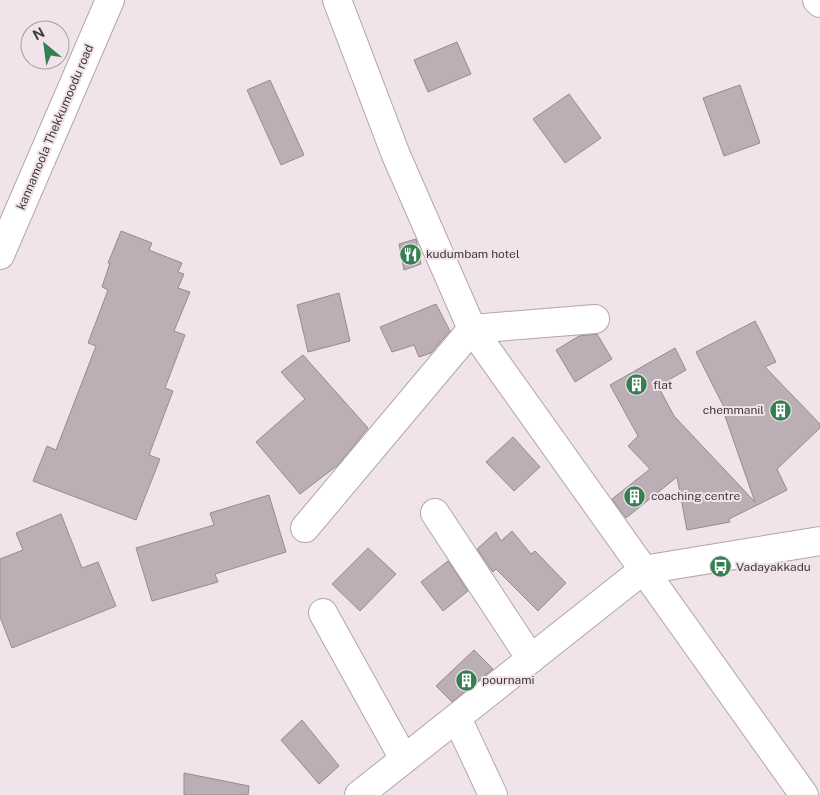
<svg xmlns="http://www.w3.org/2000/svg" width="820" height="795" font-family="'Public Sans',sans-serif">
  <style>
    .building { fill: #bbafb5; stroke: #978b91 }
    .lines { fill: none; stroke-linecap: round; stroke-linejoin: round }
    .minor-casing { stroke: #b2a5ab; stroke-width: 30 }
    .major-casing { stroke: #b2a5ab; stroke-width: 30 }
    .minor { stroke: #fff; stroke-width: 28 }
    .major { stroke: #fff; stroke-width: 28 }
    .labels { text-anchor: middle; dominant-baseline: central; stroke-width: 4; stroke-linejoin: round; paint-order: stroke }
    .street-label { font-size: 12px; fill: #3f3a3d; stroke: #f0e3e9 }
    .poi-label { font-size: 12px; fill: #3f3a3d; stroke: #f0e3e9; text-anchor: start }
  </style>
  <rect width="100%" height="100%" fill="#f0e3e9"/>
  <!-- building -->
  <g class="building">
    <polygon points="457,42 471,74 428,92 414,60"/>
    <polygon points="270,80 304,155 281,165 247,90"/>
    <polygon points="740,85 760,143 724,156 703,98"/>
    <polygon points="569,94 601,138 565,163 533,119"/>
    <polygon points="121,231 152,243 149,250 182,263 178,272 184,274 178,288 190,292 174,331 185,335 165,388 173,391 149,455 160,459 136,520 33,481 47,446 56,450 96,346 88,343 108,290 102,287 110,263 108,263"/>
    <polygon points="416,239 421,264 404,270 399,244"/>
    <polygon points="339,293 350,341 308,352 297,305"/>
    <polygon points="436,304 450,331 431,353 419,357 414,345 392,352 380,327"/>
    <polygon points="755,321 776,362 765,367 820,424 820,428 777,469 787,490 729,519 730,522 687,530 677,477 626,518 612,499 650,469 628,446 638,436 610,385 675,348 686,370 658,386 674,416 755,502 725,416 728,415 696,352"/>
    <polygon points="597,334 612,359 575,382 556,350 579,336"/>
    <polygon points="303,355 368,428 338,465 300,494 256,442 305,399 281,372"/>
    <polygon points="513,437 540,467 514,491 486,462"/>
    <polygon points="269,495 286,552 215,574 218,582 152,601 136,548 214,525 210,513"/>
    <polygon points="61,514 82,568 98,562 116,606 12,648 0,617 0,559 23,550 16,533"/>
    <polygon points="512,531 531,554 535,551 566,583 538,611 496,569 493,572 477,549 496,532 501,541"/>
    <polygon points="368,548 396,574 360,611 332,584"/>
    <polygon points="448,561 468,591 443,611 421,582"/>
    <polygon points="474,650 493,669 452,702 436,686"/>
    <polygon points="302,720 339,766 319,784 281,740"/>
    <polygon points="184,773 249,786 248,795 184,795"/>
  </g>
  <g class="lines">
    <defs>
      <g id="minor">
        <polyline points="337,0 396,155 472,329 804,795"/>
        <polyline points="817,0 820,3"/>
        <polyline points="435,513 531,659"/>
        <polyline points="305,528 472,329 595,319"/>
        <polyline points="323,613 404,759"/>
        <polyline points="457,718 493,795"/>
        <polyline points="359,795 643,570 820,541"/>
      </g>
      <polyline id="major" points="0,255 110,0"/>
    </defs>
    <!-- minor casing -->
    <use href="#minor" class="minor-casing"/>
    <!-- major casing -->
    <use href="#major" class="major-casing"/>
    <!-- minor -->
    <use href="#minor" class="minor"/>
    <!-- major -->
    <use href="#major" class="major"/>
  </g>
  <!-- icons -->
  <defs>
    <symbol id="restaurant-disc" viewBox="-11 -11 22 22"><circle r="9.5" fill="#338151" stroke="#f0e3e9"/><path d="M-5-6h1v4h1v-4h1v4h1v-4h1v5L-1.5 .5V6h-2V.5L-5-1ZM5-6V6H3V1.5H1.5Q1.5-4 5-6Z" fill="#fff"/></symbol>
    <symbol id="building-disc" viewBox="-11 -11 22 22"><circle r="9.5" fill="#338151" stroke="#f0e3e9"/><path d="M-4-6H4V6H1V3H-1V6H-4ZM-2.5-4.3h1.7v1.8h-1.7ZM.8-4.3h1.7v1.8H.8ZM-2.5-1h1.7V.8h-1.7ZM.8-1h1.7V.8H.8Z" fill="#fff"/></symbol>
    <symbol id="bus-disc" viewBox="-11 -11 22 22"><circle r="9.5" fill="#338151" stroke="#f0e3e9"/><path d="M-5-6H5V4H4V6H2V4H-2V6H-4V4H-5ZM-3.5-4V0h7V-4ZM-3.5 1.2v1.5H-2V1.2ZM2 1.2v1.5H3.5V1.2Z" fill="#fff"/></symbol>
  </defs>
  <g fill-rule="evenodd">
    <use href="#restaurant-disc" x="398" y="242" width="25" height="25"/>
    <use href="#building-disc" x="624" y="372" width="25" height="25"/>
    <use href="#building-disc" x="768" y="398" width="25" height="25"/>
    <use href="#building-disc" x="622" y="484" width="25" height="25"/>
    <use href="#bus-disc" x="708" y="554" width="25" height="25"/>
    <use href="#building-disc" x="454" y="668" width="25" height="25"/>
  </g>
  <g class="labels">
    <!-- street labels -->
    <g class="street-label">
      <text transform="translate(55 127) rotate(-67)">kannamoola Thekkumoodu road</text>
    </g>
    <!-- poi labels -->
    <g class="poi-label">
      <text x="426" y="254">kudumbam hotel</text>
      <text x="653" y="385">flat</text>
      <text x="764" y="410" text-anchor="end">chemmanil</text>
      <text x="651" y="496">coaching centre</text>
      <text x="736" y="567">Vadayakkadu</text>
      <text x="482" y="680">pournami</text>
    </g>
  </g>
  <!-- north arrow -->
  <g transform="translate(45 45) rotate(331)"><circle r="24" fill="#f0e3e9" stroke="#a99fa4"/>
  <path d="M0-4L9 19L0 12L-9 19Z" fill="#338151"/>
  <text y="-8" font-size="14" font-weight="bold" text-anchor="middle" fill="#3f3a3d">N</text>
  </g>
</svg>
